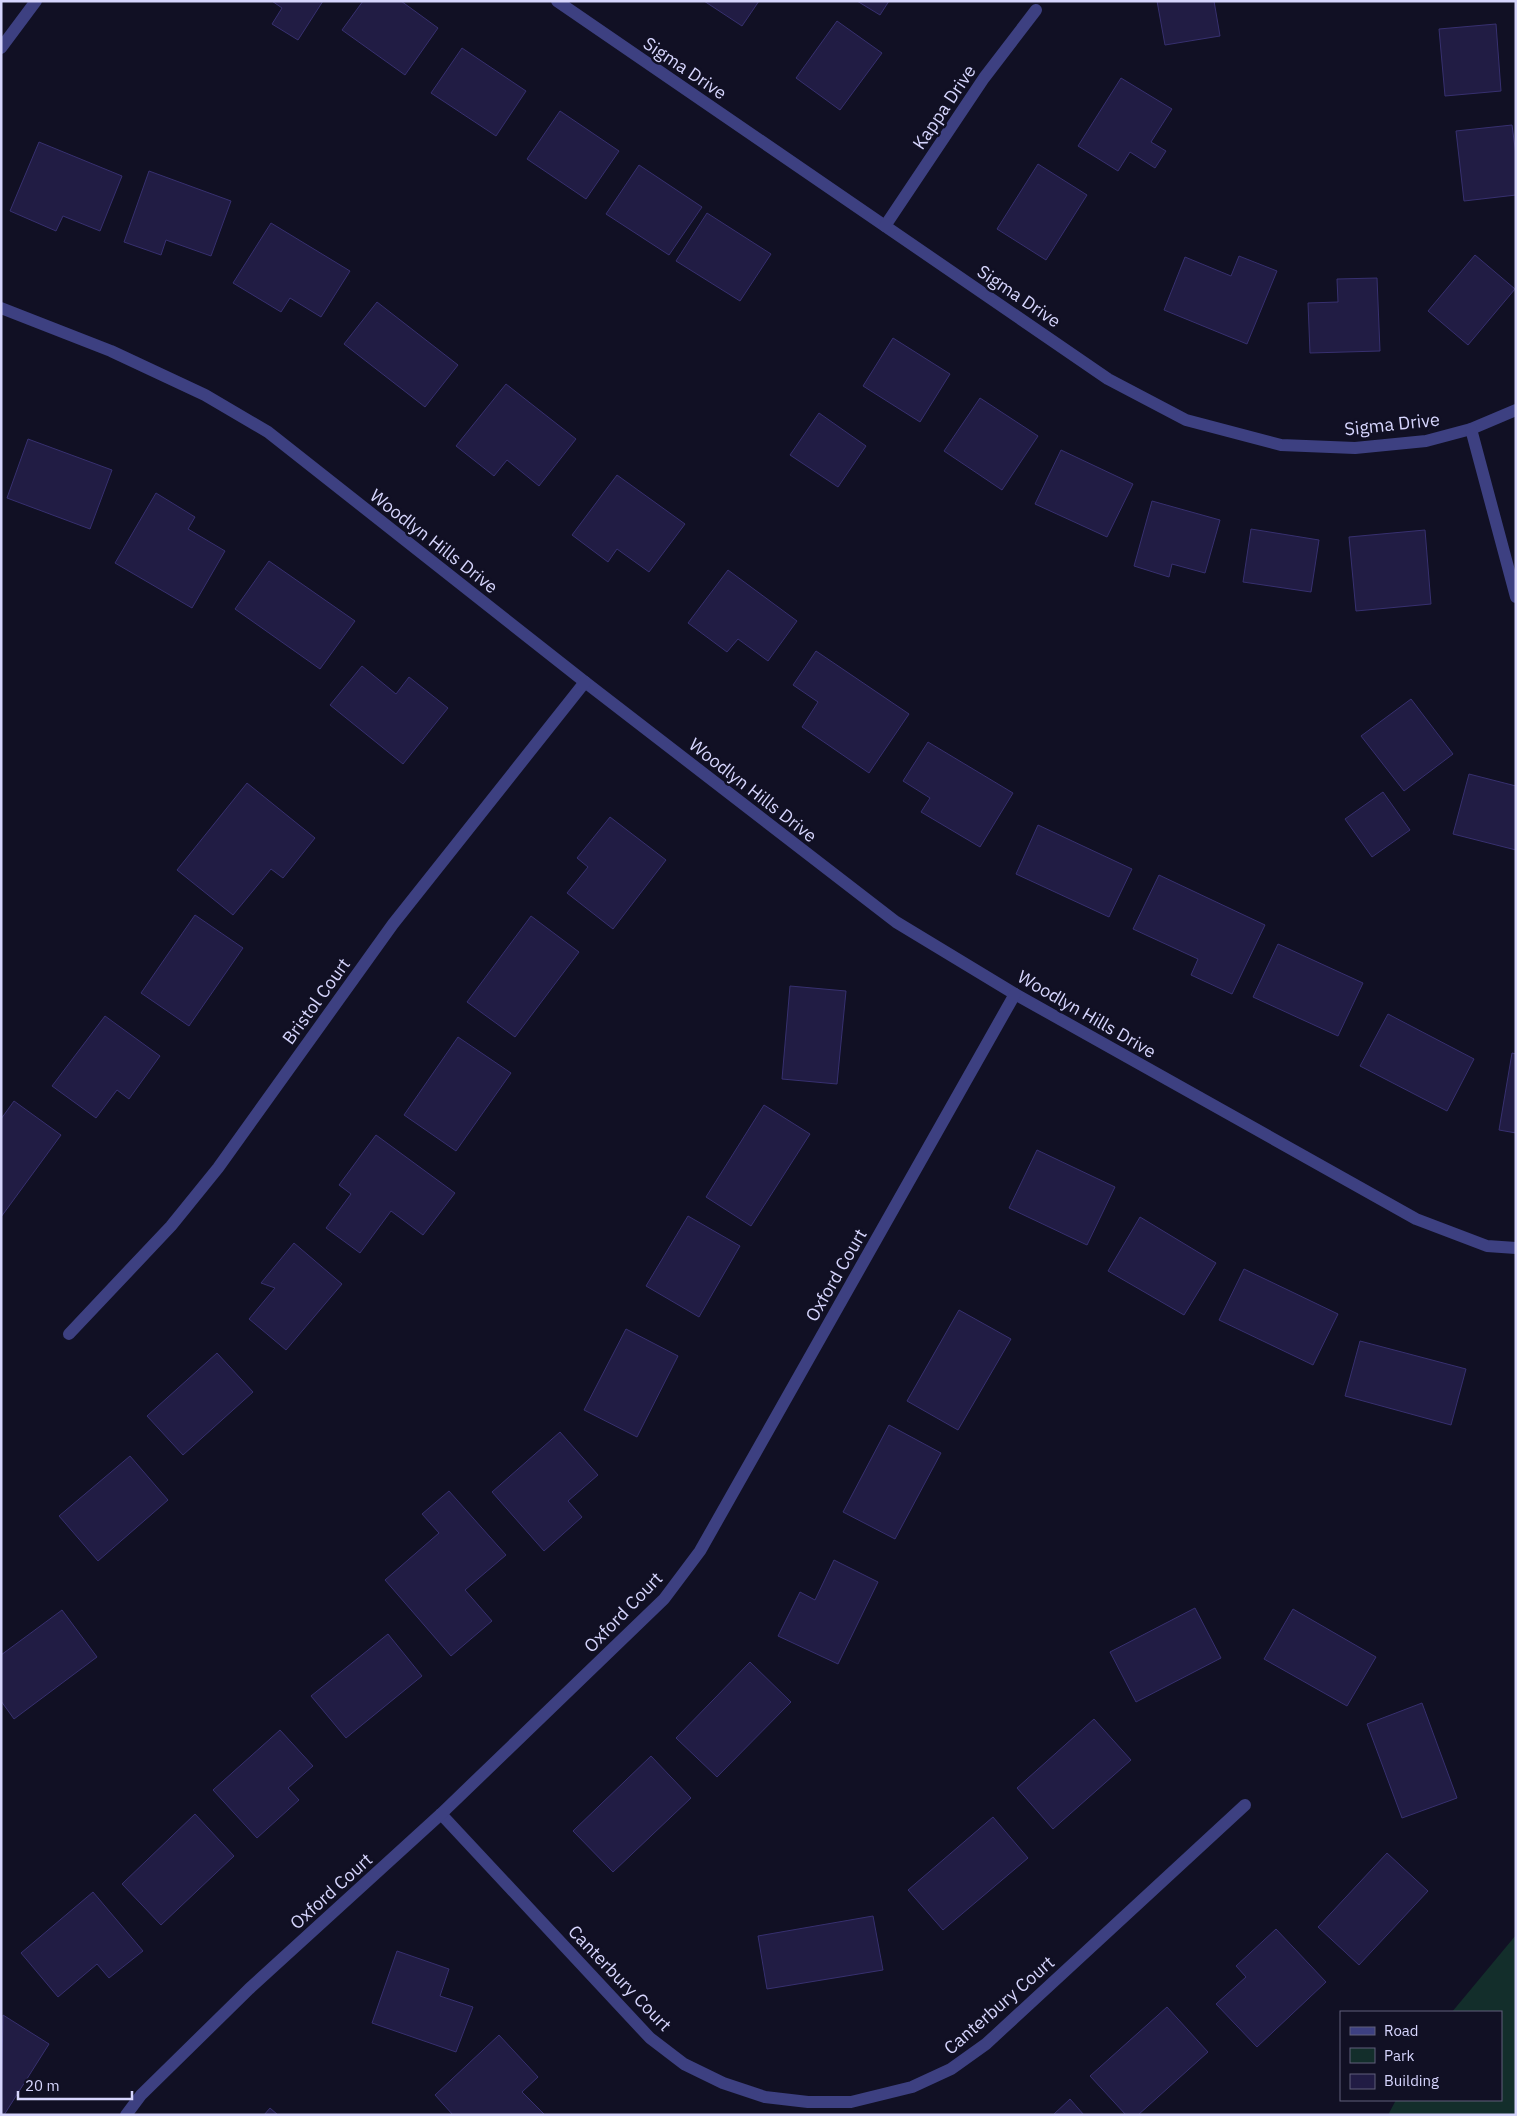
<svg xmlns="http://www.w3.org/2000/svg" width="1517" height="2116" font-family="'IBM Plex Sans',sans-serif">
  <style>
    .green { fill: #132e2b }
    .building { fill: #211c44; stroke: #37306f }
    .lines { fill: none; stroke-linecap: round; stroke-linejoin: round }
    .minor { stroke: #3d4081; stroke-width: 12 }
    .labels { text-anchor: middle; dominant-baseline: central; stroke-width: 5; stroke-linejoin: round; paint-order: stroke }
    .street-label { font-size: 18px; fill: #d6d5fd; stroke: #111024 }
  </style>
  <rect width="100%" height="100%" fill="#111024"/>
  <!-- green -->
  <polygon class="green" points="1516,1935 1516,2115 1388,2115 1396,2100 1501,2100 1501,2012 1452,2012"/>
  <!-- building -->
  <g class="building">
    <polygon points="272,1 323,1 298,40 272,24 282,8"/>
    <polygon points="363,1 401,1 438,28 405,75 342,30"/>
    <polygon points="704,1 759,1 742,26"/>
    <polygon points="857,1 889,1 880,15"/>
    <polygon points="1157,1 1214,1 1220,36 1165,45"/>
    <polygon points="837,21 882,53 840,110 796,78"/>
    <polygon points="1496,24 1501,91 1445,96 1439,29"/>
    <polygon points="462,48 526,91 496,136 431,93"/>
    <polygon points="1121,78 1172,109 1151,142 1166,151 1155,168 1130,152 1118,171 1078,146"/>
    <polygon points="560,111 619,151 586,199 527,159"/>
    <polygon points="1512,125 1516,155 1516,195 1464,201 1456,131"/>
    <polygon points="39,142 122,176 100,231 63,216 56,231 10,211"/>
    <polygon points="1038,164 1087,195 1046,260 997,229"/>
    <polygon points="639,165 702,207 669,255 606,214"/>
    <polygon points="149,171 231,201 211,256 166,240 161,255 124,242"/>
    <polygon points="707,213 771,254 740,301 676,261"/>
    <polygon points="271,223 350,271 321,317 290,298 281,312 233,283"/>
    <polygon points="1475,255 1515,289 1468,345 1428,311"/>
    <polygon points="1239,256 1277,271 1247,344 1164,310 1185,257 1231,276"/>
    <polygon points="1377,278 1380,351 1310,353 1308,303 1338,302 1337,279"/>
    <polygon points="377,302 458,365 425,407 344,344"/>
    <polygon points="893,338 950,374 920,422 863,386"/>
    <polygon points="506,384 576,439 539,486 507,460 494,476 456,446"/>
    <polygon points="980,398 1038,436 1002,490 944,451"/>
    <polygon points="819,413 866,446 838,487 790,455"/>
    <polygon points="28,439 112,470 90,529 7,498"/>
    <polygon points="1061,450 1133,484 1107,537 1035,504"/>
    <polygon points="617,475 685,524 649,572 617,549 608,562 572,535"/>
    <polygon points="156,493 195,517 188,529 225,551 192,608 115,563"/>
    <polygon points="1152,501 1220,520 1205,573 1172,564 1169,577 1134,566"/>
    <polygon points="1251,529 1319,540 1311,592 1243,582"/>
    <polygon points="1425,530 1431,604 1356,611 1349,537"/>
    <polygon points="269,561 355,621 320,669 235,609"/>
    <polygon points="728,570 797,621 768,661 738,639 727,652 688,623"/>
    <polygon points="816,651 909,714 869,773 802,727 818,702 793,685"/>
    <polygon points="362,666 396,694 409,677 448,708 403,764 330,705"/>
    <polygon points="1411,699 1453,754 1404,791 1361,736"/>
    <polygon points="928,742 1013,793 980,847 921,812 930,798 903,781"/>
    <polygon points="1469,774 1516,786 1516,850 1453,834"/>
    <polygon points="247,783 315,838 283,878 271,869 233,915 177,870"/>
    <polygon points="1383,792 1410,830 1372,857 1345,819"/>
    <polygon points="610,817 666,860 613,929 567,893 588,867 577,858"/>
    <polygon points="1038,825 1132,869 1109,917 1016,874"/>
    <polygon points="1159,875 1265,925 1232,994 1191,975 1198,959 1133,929"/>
    <polygon points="195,915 243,948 189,1026 141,993"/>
    <polygon points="531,916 579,952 515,1037 467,1002"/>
    <polygon points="1278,944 1363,983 1338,1036 1253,997"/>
    <polygon points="790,986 846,991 837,1084 782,1079"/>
    <polygon points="1388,1014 1474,1059 1447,1111 1360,1066"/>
    <polygon points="105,1016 160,1056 129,1099 117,1090 96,1118 52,1086"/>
    <polygon points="458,1037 511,1073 456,1151 404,1115"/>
    <polygon points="1512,1053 1516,1054 1516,1133 1499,1130"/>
    <polygon points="14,1101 61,1135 1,1217 1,1119"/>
    <polygon points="764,1105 810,1134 751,1226 706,1197"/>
    <polygon points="376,1135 455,1193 423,1235 391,1211 360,1253 326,1228 351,1194 339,1185"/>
    <polygon points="1037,1150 1115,1187 1087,1245 1009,1208"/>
    <polygon points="688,1216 740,1246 699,1317 646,1286"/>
    <polygon points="1140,1217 1216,1263 1184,1315 1108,1271"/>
    <polygon points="294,1243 342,1284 286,1350 249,1319 275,1288 261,1283"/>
    <polygon points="1244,1269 1338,1314 1313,1365 1219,1320"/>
    <polygon points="959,1310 1011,1339 958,1430 907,1401"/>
    <polygon points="626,1329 678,1356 637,1437 584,1410"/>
    <polygon points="1360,1341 1466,1369 1451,1425 1345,1396"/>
    <polygon points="217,1353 253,1392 183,1455 147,1416"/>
    <polygon points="889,1425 941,1453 895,1539 843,1512"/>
    <polygon points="560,1432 598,1475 568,1501 582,1517 544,1551 492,1492"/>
    <polygon points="130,1456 168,1500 98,1561 59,1516"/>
    <polygon points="449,1491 506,1555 465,1590 492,1621 451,1656 385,1580 439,1533 422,1514"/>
    <polygon points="834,1560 878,1582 838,1664 778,1636 800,1592 815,1600"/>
    <polygon points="1195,1608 1221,1658 1136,1702 1110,1652"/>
    <polygon points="1293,1609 1376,1657 1347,1706 1264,1659"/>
    <polygon points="62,1610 97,1657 14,1719 1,1701 1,1655"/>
    <polygon points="388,1634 422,1676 346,1738 311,1696"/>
    <polygon points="750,1662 791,1702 717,1777 676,1738"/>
    <polygon points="1422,1703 1457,1798 1402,1818 1367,1724"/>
    <polygon points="1094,1719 1131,1760 1053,1829 1017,1788"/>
    <polygon points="280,1730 313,1766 288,1788 299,1800 257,1838 213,1790"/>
    <polygon points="651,1756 691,1798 613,1872 573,1831"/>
    <polygon points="195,1814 234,1856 161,1925 122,1884"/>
    <polygon points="993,1817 1028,1858 943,1930 908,1890"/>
    <polygon points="1387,1853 1428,1891 1359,1965 1318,1927"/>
    <polygon points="93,1892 143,1951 109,1978 97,1964 58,1997 21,1953"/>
    <polygon points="873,1916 883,1970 767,1989 758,1936"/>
    <polygon points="1276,1929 1326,1982 1257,2047 1216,2004 1246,1977 1236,1966"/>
    <polygon points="397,1951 449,1969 440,1996 473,2007 456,2052 372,2023"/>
    <polygon points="1167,2007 1208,2052 1138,2115 1126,2115 1090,2076"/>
    <polygon points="3,2015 49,2044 4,2115 1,2115"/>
    <polygon points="499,2035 538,2077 522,2092 545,2115 453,2115 435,2095"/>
    <polygon points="1070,2099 1084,2115 1053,2115"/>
    <polygon points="270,2108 278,2115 264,2115"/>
  </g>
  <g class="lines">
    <!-- minor -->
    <g class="minor">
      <polyline points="557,1 1108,379 1186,420 1281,445 1355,448 1426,441 1471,429 1516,410"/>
      <polyline points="1,48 36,1"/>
      <polyline points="885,226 984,78 1036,10"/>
      <polyline points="1,308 111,351 205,395 268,432 585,682 896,922 1015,994 1416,1219 1487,1246 1516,1248"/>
      <polyline points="1471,429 1516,597"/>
      <polyline points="69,1334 171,1226 218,1168 393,924 585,682"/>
      <polyline points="441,1814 650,2038 684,2064 723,2083 765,2097 808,2102 851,2102 912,2087 951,2069 986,2044 1245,1805"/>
      <polyline points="126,2115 141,2095 249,1989 441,1814 664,1599 700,1551 1015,994"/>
    </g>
  </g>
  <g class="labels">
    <!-- street labels -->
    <g class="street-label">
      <text transform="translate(685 68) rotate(34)">Sigma Drive</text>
      <text transform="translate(944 107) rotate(-56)">Kappa Drive</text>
      <text transform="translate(1019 296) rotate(34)">Sigma Drive</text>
      <text transform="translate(1392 424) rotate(-6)">Sigma Drive</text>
      <text transform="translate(434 541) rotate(38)">Woodlyn Hills Drive</text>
      <text transform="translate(753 790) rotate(38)">Woodlyn Hills Drive</text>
      <text transform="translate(316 1001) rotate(-54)">Bristol Court</text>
      <text transform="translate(1087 1014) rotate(30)">Woodlyn Hills Drive</text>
      <text transform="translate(836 1275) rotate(-60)">Oxford Court</text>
      <text transform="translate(623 1612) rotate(-46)">Oxford Court</text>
      <text transform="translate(331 1891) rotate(-42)">Oxford Court</text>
      <text transform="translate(620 1978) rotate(46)">Canterbury Court</text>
      <text transform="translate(999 2005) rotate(-41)">Canterbury Court</text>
    </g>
  </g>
  <!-- border -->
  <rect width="1517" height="2116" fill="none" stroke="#d6d5fd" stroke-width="5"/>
  <!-- legend -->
  <rect x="1340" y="2011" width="162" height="90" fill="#111024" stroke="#605f7b"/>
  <rect x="1350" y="2027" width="25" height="8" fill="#3d4081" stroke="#605f7b"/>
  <text x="1384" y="2036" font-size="15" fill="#d6d5fd">Road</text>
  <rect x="1350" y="2048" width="25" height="15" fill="#132e2b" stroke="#605f7b"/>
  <text x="1384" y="2061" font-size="15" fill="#d6d5fd">Park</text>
  <rect x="1350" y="2074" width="25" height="15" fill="#211c44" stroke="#605f7b"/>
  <text x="1384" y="2086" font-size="15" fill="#d6d5fd">Building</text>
  <!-- scale -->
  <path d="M18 2091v8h114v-8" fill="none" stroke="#d6d5fd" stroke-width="2.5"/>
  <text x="25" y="2091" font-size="15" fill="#d6d5fd" stroke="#111024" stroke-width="4" paint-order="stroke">20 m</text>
</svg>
